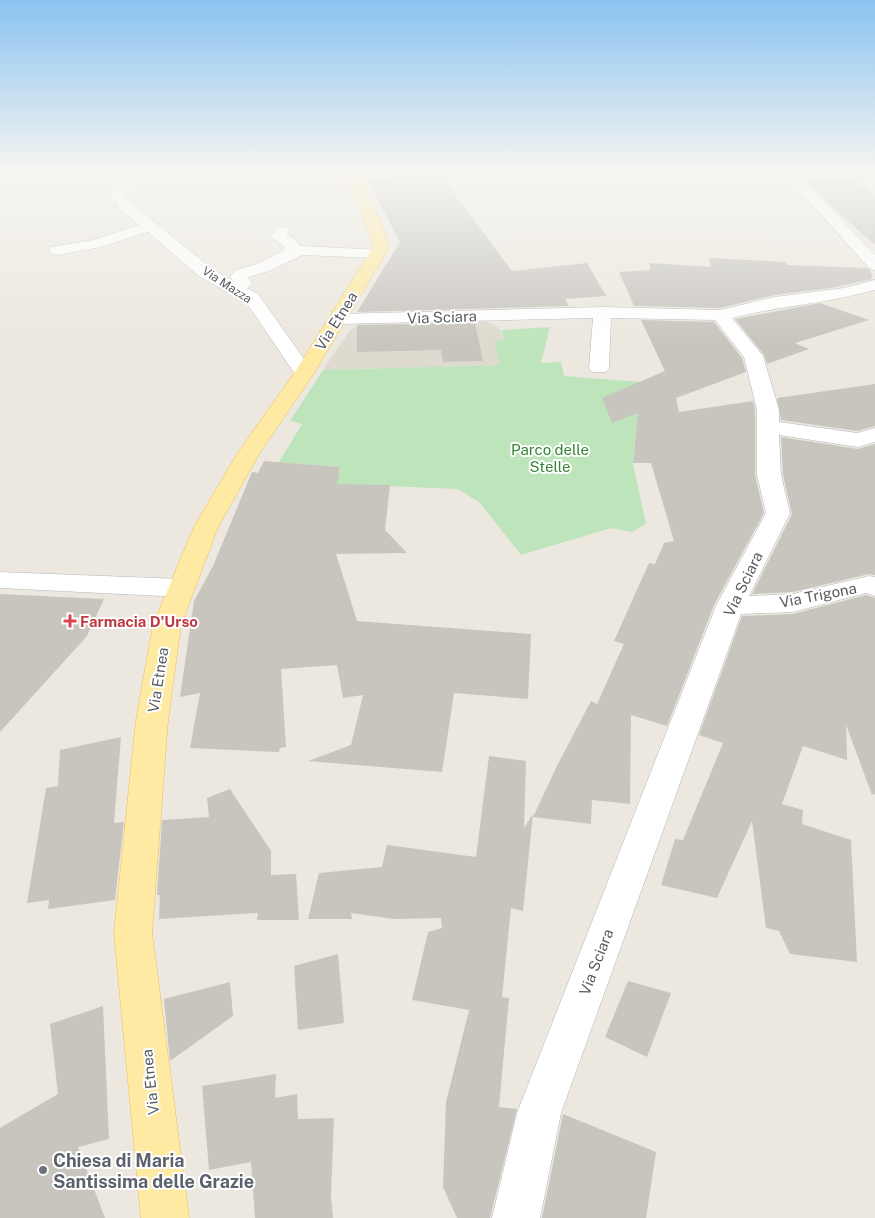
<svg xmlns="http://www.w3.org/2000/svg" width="875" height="1218" font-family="'Public Sans',sans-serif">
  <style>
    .education { fill: #dedad0 }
    .green { fill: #bee4bb }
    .building { fill: #c8c5bf }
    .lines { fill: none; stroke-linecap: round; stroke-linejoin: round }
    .minor-casing { stroke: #b2b6bb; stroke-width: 1 }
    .major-casing { stroke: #f0bb54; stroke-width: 1 }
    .minor { fill: #fff; fill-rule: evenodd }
    .major { fill: #feeaa2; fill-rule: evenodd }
    .health-dot { fill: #e0444e; stroke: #fff; stroke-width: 2 }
    .worship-dot { fill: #6b7280; stroke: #fff; stroke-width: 2 }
    .labels { text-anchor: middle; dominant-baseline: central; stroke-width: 4; stroke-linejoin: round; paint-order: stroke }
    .far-street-label { font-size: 12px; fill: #585c61; stroke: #fff }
    .street-label { font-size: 15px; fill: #585c61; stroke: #fff }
    .park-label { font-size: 15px; fill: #358335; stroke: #fff }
    .health-label { font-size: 15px; font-weight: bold; fill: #be3a42; stroke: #fff; text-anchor: start }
    .near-worship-label { font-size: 18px; font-weight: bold; fill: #5b616d; stroke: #fff; text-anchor: start }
  </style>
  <rect width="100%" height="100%" fill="#ece8df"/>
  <!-- education -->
  <polygon class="education" points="486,321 499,328 504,341 495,342 500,365 323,370 351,329 364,325"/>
  <!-- green -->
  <polygon class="green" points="550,327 541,363 561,362 564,376 641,382 633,463 646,524 632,532 611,528 521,555 480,503 458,489 337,484 336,476 339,474 340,467 279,462 302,424 290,421 323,370 500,365 495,342 504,340 501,330"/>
  <!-- building -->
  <g class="building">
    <polygon points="418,172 438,172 512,271 587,263 606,296 565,299 569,306 357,312 400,242 369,182"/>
    <polygon points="805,178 855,178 875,196 875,245 835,210"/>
    <polygon points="709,258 786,262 787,265 867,268 871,271 872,279 831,288 775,295 720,308 634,306 619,272 650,270 650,263 711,267"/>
    <polygon points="820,303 869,320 795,343 809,349 767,364 764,355 735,319"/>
    <polygon points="641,320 714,322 742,358 746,372 676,398 679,412 753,401 755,410 755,475 764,513 714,605 667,726 631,715 630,804 592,800 591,824 533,817 557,766 591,701 597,704 624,644 614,641 649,563 655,564 664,543 674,541 651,463 633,463 638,413 612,423 602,398 665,371"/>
    <polygon points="475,323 483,361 443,362 441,350 357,352 357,325"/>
    <polygon points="875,384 875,426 857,431 781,420 777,398"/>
    <polygon points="781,437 858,449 875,444 875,575 869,574 793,592 752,594 792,514 783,475"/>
    <polygon points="264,461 340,467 337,484 390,485 385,530 407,553 336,554 357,621 531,634 528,699 454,693 442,772 308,761 351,745 363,695 343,698 337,665 281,669 286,747 280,748 279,752 190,748 200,693 180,697 194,601 213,566 252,472 258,473"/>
    <polygon points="0,594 104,599 87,636 0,732"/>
    <polygon points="866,595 875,598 875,794 872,795 846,725 847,760 803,746 782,804 803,810 802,824 851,840 857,962 790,954 779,931 766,928 752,821 717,898 661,885 675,839 683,840 723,743 699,735 742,616 793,614"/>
    <polygon points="121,737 114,823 124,822 115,900 48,909 49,900 27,903 46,788 58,786 60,750"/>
    <polygon points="489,756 526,761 524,828 533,814 523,911 511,908 502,997 509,998 499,1107 517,1109 490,1218 457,1218 443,1187 446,1102 469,1010 412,1000 428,932 442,928 441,918 394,919 351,913 352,919 308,919 319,873 382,867 387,845 476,857"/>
    <polygon points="230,789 271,851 271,875 296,874 299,920 257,920 258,913 159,919 160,895 157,895 162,820 209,817 207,798"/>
    <polygon points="338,954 344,1023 298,1030 294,966"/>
    <polygon points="628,981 671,993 647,1057 605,1037"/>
    <polygon points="230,982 233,1016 170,1061 164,999"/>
    <polygon points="103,1006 109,1139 78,1147 105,1218 0,1218 0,1128 58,1094 50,1024"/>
    <polygon points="276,1074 275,1098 297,1094 298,1119 334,1118 331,1196 333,1218 255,1218 251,1162 209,1170 202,1086"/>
    <polygon points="563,1114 656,1152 646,1218 542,1218"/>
  </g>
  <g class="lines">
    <defs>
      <g id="minor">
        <polygon points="133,172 148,172 124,192 131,203 212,269 233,281 230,276 236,270 257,264 283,251 284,246 271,237 276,227 286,227 289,230 287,235 296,240 300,246 383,250 385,253 377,258 303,255 269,271 248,277 252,283 247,288 258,294 314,373 311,377 297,377 246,302 200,277 148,232 101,247 57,255 51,253 49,250 51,247 93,240 139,225 120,209 109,191"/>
        <polygon points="783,172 796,172 875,255 875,270 869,268"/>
        <path d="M875 280V290C828 303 779 306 732 318L763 356 779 410V422L857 433 875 428V442L858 447 779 435 781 475 790 513 749 596 793 594 869 576 875 577V596L866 593 793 612 741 614 561 1113 540 1218H492L517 1113 716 606 766 513 757 475V410L744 357 715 320 611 318 609 368 606 372H592L589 368 593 318 338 324 332 323 329 319 332 315 338 314 602 307 720 310 775 297 844 288Z"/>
        <polygon points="0,572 182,579 191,582 195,588 191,594 182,597 0,588"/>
      </g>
      <polygon id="major" points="346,172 359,172 388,240 388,249 314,373 259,454 218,527 181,625 168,720 152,933 189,1218 141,1218 114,933 136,720 153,625 194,527 237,454 295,372 372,249 372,240"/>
    </defs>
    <!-- minor casing -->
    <use href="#minor" class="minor-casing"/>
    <!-- major casing -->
    <use href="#major" class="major-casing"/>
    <!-- minor -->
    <use href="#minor" class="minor"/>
    <!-- major -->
    <use href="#major" class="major"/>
  </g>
  <!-- sky -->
  <linearGradient id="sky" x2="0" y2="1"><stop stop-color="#8ac3f1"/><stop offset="0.5" stop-color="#f6f5f1"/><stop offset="1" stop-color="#f6f5f1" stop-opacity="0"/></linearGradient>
  <rect width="875" height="342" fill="url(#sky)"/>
  <!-- markers -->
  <path class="health-dot" d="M67.5 613.5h5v5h5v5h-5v5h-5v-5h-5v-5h5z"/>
  <circle class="worship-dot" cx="43" cy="1170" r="5"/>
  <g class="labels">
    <!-- far-street labels -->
    <g class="far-street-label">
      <text transform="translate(227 285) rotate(33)">Via Mazza</text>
    </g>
    <!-- street labels -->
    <g class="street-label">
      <text transform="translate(442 317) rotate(-2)">Via Sciara</text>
      <text transform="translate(336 321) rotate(-58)">Via Etnea</text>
      <text transform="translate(743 584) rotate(-64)">Via Sciara</text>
      <text transform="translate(818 595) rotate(-11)">Via Trigona</text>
      <text transform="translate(158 680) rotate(-81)">Via Etnea</text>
      <text transform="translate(596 962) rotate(-69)">Via Sciara</text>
      <text transform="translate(150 1082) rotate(-96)">Via Etnea</text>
    </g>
    <!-- park labels -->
    <g class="park-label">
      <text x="550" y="449">Parco delle<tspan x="550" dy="17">Stelle</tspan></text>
    </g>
    <!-- health labels -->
    <g class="health-label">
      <text x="80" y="621">Farmacia D'Urso</text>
    </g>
    <!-- near-worship labels -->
    <g class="near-worship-label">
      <text x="53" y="1160">Chiesa di Maria<tspan x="53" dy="21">Santissima delle Grazie</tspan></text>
    </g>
  </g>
</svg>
